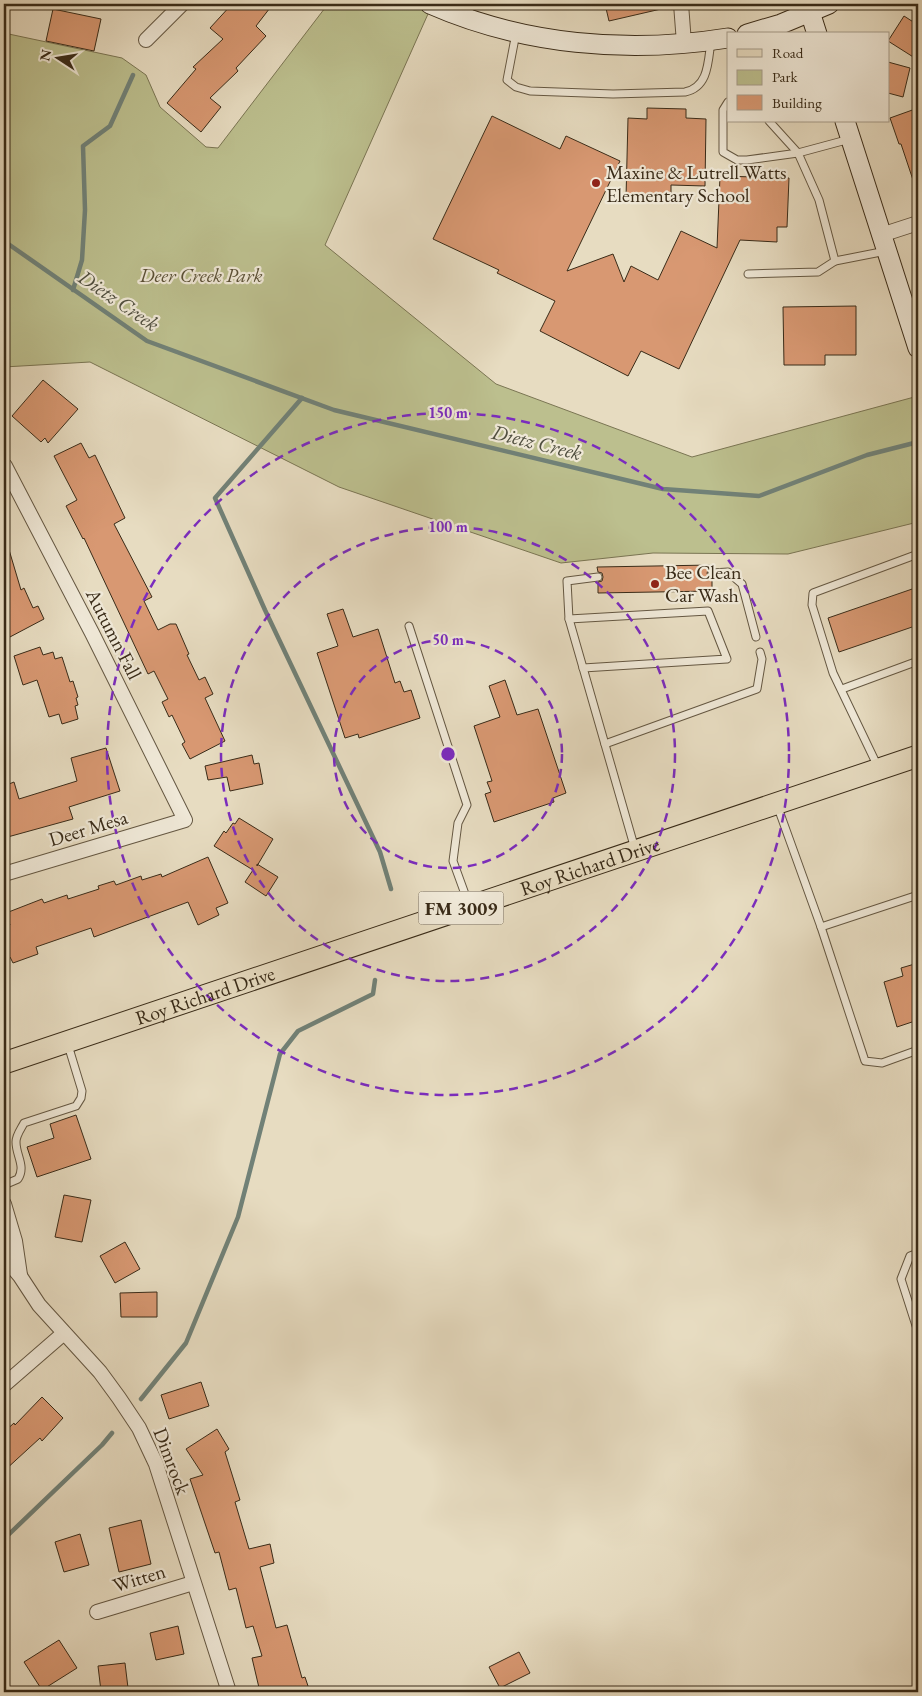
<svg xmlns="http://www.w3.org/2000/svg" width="922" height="1696" font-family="'EB Garamond',serif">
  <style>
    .green { fill: #bcbf8e; stroke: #7a7553 }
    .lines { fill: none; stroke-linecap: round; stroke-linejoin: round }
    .stream { stroke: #718177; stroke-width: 4.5 }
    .building { fill: #d89872; stroke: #392b18 }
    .lane-casing { stroke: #645742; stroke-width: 9 }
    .street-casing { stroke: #645742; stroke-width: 16 }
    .secondary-casing { stroke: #392b18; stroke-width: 21 }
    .primary-casing { stroke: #392b18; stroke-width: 23 }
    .lane { stroke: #efe8d7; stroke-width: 7 }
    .street { stroke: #efe8d7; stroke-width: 14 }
    .secondary { stroke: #efe8d7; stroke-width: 19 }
    .primary { stroke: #e7dcc1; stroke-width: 21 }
    .ring { fill: none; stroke: #7b2cbf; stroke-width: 2.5; stroke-dasharray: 9 6 }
    .poi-dot { fill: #8f2418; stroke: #efe8d7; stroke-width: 2 }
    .labels { text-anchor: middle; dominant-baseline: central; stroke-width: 4.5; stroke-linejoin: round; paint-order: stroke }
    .shield { fill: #efe8d7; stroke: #706451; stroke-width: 1 }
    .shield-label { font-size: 19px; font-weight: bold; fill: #392b18 }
    .poi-label { font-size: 20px; fill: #392b18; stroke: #efe8d7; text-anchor: start }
    .park-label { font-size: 20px; font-style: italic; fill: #5a5036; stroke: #efe8d7 }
    .street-label { font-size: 20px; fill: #392b18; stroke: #efe8d7 }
    .water-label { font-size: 21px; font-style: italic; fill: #504f40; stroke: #efe8d7 }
    .centre { fill: #7b2cbf; stroke: #efe8d7; stroke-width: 2.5 }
    .ring-label { font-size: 15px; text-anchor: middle; font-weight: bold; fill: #7b2cbf; stroke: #efe8d7; stroke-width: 4.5; stroke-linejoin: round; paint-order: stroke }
  </style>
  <rect width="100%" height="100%" fill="#e7dcc1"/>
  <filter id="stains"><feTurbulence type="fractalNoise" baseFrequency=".004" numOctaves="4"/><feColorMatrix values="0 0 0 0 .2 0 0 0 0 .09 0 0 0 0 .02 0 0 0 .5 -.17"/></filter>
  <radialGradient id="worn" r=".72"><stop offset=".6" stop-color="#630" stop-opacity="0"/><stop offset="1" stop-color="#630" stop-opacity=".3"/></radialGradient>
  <!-- green -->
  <polygon class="green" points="328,4 432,5 325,245 496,384 692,457 918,396 918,522 788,554 653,553 561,563 339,487 90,362 4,367 4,33 122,58 146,75 160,107 206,147 218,148"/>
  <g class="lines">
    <!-- stream -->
    <g class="stream">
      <polyline points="4,241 147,341 334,410 663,489 759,496 867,455 918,442"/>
      <polyline points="73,290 82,260 85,210 83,146 110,126 133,75"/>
      <polyline points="302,398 215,498 265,610 380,852 391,889"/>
      <polyline points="141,1399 186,1343 238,1217 280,1054 298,1031 373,994 375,980"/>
      <polyline points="4,1539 102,1445 112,1433"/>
    </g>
  </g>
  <!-- building -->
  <g class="building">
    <polygon points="232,4 273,4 256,26 266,36 236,68 238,71 210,98 221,107 201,132 167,103 196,69 193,67 223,39 210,28"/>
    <polygon points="605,4 660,4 661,9 609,21"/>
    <polygon points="53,9 101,19 94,51 46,41"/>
    <polygon points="904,16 918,25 918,60 888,41"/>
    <polygon points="888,62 910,68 903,97 888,93"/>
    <polygon points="647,108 686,109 686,118 706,119 705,186 671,185 671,199 626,198 628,118 647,119"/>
    <polygon points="918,108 918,189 916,189 901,144 899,144 890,118"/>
    <polygon points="492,116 560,149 566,136 620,161 567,271 613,254 624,282 631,266 658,280 681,231 717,248 720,176 789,178 787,227 777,227 777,242 740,240 679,369 641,351 628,376 540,331 555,301 497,273 499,270 433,239"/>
    <polygon points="856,306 856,355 825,355 825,365 784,365 783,307"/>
    <polygon points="43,380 78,409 48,443 45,438 41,442 12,416"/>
    <polygon points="81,443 89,458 95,455 125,518 114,524 152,597 144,601 158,630 170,624 176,624 189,654 187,655 199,680 205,677 213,694 205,698 225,741 190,759 182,744 185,742 172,715 169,717 162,702 168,699 154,671 148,674 84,538 83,539 66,506 77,500 54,456"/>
    <polygon points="4,543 7,543 21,590 24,588 33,608 38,606 44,619 8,638 4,630"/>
    <polygon points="712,565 712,568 709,569 707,573 708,576 712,578 712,591 598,593 598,582 602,581 603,577 602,573 598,572 597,567"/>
    <polygon points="918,587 918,625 839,652 828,618"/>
    <polygon points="343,609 353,637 378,629 395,683 400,681 404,692 411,690 420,718 359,738 358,734 345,738 317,653 338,646 327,614"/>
    <polygon points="40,647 43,655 53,652 55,659 62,657 70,682 73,681 78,697 76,698 78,705 75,706 78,719 62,724 59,714 49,717 37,680 23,685 14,656"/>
    <polygon points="505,680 517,715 538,709 566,793 553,798 554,802 494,822 485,794 491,792 487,782 492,781 474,726 500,717 489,686"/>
    <polygon points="106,748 120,791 69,807 73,819 4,838 4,786 14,782 19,799 77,781 71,758"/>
    <polygon points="252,755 254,764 259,763 263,784 230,791 227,777 208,780 205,766"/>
    <polygon points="239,818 273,839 257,866 257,864 278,877 266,896 245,882 253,870 214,846 224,831 226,833 233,823 235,824"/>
    <polygon points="208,857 228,903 216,908 219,915 198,925 188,902 94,937 91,928 36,947 38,954 13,963 10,957 4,959 4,927 10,925 6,913 42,899 44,903 67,895 68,899 99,889 98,886 114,881 116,885 141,876 142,880 161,874 162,877"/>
    <polygon points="918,963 918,1020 897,1027 884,982 903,976 901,968"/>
    <polygon points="76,1115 91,1159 37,1177 27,1147 54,1138 50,1124"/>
    <polygon points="64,1195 91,1200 82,1242 55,1237"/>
    <polygon points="125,1242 140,1269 115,1283 100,1256"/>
    <polygon points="157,1292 157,1317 121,1317 120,1293"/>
    <polygon points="201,1382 209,1406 169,1419 161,1395"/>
    <polygon points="42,1397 63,1418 42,1441 40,1438 4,1471 4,1432 14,1423 15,1425"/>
    <polygon points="217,1429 229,1449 225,1452 240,1500 235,1502 249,1549 270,1544 274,1563 260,1567 276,1628 287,1625 302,1678 305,1677 310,1692 260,1692 252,1658 262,1656 253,1626 246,1628 236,1588 229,1590 219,1552 215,1553 190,1479 203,1475 186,1449"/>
    <polygon points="141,1520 151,1564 119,1572 109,1528"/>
    <polygon points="80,1534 89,1565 64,1572 55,1542"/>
    <polygon points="178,1626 184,1654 156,1660 150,1633"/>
    <polygon points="59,1640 77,1668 42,1690 24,1662"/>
    <polygon points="519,1652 530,1673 500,1688 489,1667"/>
    <polygon points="125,1663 128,1688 101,1691 98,1666"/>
  </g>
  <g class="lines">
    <defs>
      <g id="lane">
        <path d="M516 33 507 80 516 87 530 91 613 94 685 92C709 87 708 61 711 41"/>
        <polyline points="728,102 723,110 723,152 737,160 747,160 798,153 850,139"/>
        <polyline points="835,261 886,251"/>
        <polyline points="748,274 818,272 835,261 819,200 798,153 769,121"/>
        <polyline points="712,573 728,572 742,584 756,637"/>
        <polyline points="598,577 567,581 569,619 635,849"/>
        <polyline points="569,619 708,611 727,659 583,668"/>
        <polyline points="409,626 467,805 458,823 453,861 469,905"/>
        <polyline points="842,689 918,661"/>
        <polyline points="605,744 757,689 762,659 760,652"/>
        <polyline points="878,767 833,673 812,605 813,593 918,554"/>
        <polyline points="777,805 821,927 918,895"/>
        <polyline points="821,927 865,1061 882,1063 918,1050"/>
        <path d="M4 1185 18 1179C26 1166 16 1156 16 1142 16 1135 21 1129 24 1123L76 1106 81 1098 82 1091 68 1045"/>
        <polyline points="918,1253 910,1256 901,1279 918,1332"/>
      </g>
      <g id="street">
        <polyline points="681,4 684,43"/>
        <polyline points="464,17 467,4"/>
        <polyline points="146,40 182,4"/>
        <polyline points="881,235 918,223"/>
        <polyline points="4,467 5,466 92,633 185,820 4,874"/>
        <polyline points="4,1204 15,1241 20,1275"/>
        <polyline points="4,1257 20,1276 39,1305 100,1372 119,1398 139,1428 156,1464 229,1692"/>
        <polyline points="4,1385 64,1333"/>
        <polyline points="97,1612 193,1583"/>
      </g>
      <g id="secondary">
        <path d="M430 4C523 45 628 54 728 38"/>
        <polyline points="810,12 817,34"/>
        <polyline points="747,34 781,24 829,4"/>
        <polyline points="845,121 918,348"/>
      </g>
      <g id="primary">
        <path id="s1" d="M4 1063 918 756"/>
      </g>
    </defs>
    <!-- lane casing -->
    <use href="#lane" class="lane-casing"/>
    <!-- street casing -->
    <use href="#street" class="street-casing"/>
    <!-- secondary casing -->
    <use href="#secondary" class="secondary-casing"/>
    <!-- primary casing -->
    <use href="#primary" class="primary-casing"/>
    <!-- lane -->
    <use href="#lane" class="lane"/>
    <!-- street -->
    <use href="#street" class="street"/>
    <!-- secondary -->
    <use href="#secondary" class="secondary"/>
    <!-- primary -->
    <use href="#primary" class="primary"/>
  </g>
  <!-- distance rings -->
  <g class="ring">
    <circle cx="448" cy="754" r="114"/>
    <circle cx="448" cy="754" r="227"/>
    <circle cx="448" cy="754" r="341"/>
  </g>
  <!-- markers -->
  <g class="poi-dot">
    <circle cx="596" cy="183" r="5"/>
    <circle cx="655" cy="584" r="5"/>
  </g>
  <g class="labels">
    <!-- shield labels -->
    <rect class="shield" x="418.5" y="891.5" width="85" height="33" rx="4"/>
    <g class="shield-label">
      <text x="461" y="908">FM 3009</text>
    </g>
    <!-- poi labels -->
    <g class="poi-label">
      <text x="606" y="172">Maxine &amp; Lutrell Watts<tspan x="606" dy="23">Elementary School</tspan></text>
      <text x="665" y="572">Bee Clean<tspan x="665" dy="23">Car Wash</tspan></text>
    </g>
    <!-- park labels -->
    <g class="park-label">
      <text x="201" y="275">Deer Creek Park</text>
    </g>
    <!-- street labels -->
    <g class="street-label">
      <text transform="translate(114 634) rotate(63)">Autumn Fall</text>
      <text transform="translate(88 828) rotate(-17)">Deer Mesa</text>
      <text stroke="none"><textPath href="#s1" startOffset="618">Roy Richard Drive</textPath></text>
      <text stroke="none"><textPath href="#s1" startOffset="212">Roy Richard Drive</textPath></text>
      <text transform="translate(172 1461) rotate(69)">Dimrock</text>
      <text transform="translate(139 1578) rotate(-17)">Witten</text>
    </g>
    <!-- water labels -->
    <g class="water-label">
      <text transform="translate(119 300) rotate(34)">Dietz Creek</text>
      <text transform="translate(537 442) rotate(14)">Dietz Creek</text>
    </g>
  </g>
  <circle cx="448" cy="754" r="8" class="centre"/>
  <g class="ring-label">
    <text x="448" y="418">150 m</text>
    <text x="448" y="532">100 m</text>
    <text x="448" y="645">50 m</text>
  </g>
  <!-- margin -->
  <rect width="922" height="1696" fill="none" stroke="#e7dcc1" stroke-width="20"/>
  <rect x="5" y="5" width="912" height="1686" fill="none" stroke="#392b18" stroke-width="2.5"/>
  <rect x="10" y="10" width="902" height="1676" fill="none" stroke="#392b18"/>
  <!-- legend -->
  <rect x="727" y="32" width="162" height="90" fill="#efe8d7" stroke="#a69c8b"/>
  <rect x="737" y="49" width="25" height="8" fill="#e7dcc1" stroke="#a69c8b"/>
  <text x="772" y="58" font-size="15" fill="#392b18">Road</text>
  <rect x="737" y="70" width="25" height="15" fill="#bcbf8e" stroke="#a69c8b"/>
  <text x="772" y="82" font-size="15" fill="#392b18">Park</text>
  <rect x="737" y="95" width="25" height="15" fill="#d89872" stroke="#a69c8b"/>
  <text x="772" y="108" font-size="15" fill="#392b18">Building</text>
  <!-- north arrow -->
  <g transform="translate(58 58) rotate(282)" stroke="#efe8d7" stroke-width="4" paint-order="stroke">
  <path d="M0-4L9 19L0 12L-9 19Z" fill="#392b18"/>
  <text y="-8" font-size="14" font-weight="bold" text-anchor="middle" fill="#392b18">N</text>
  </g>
  <rect width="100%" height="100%" filter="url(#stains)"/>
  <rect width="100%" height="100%" fill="url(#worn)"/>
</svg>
